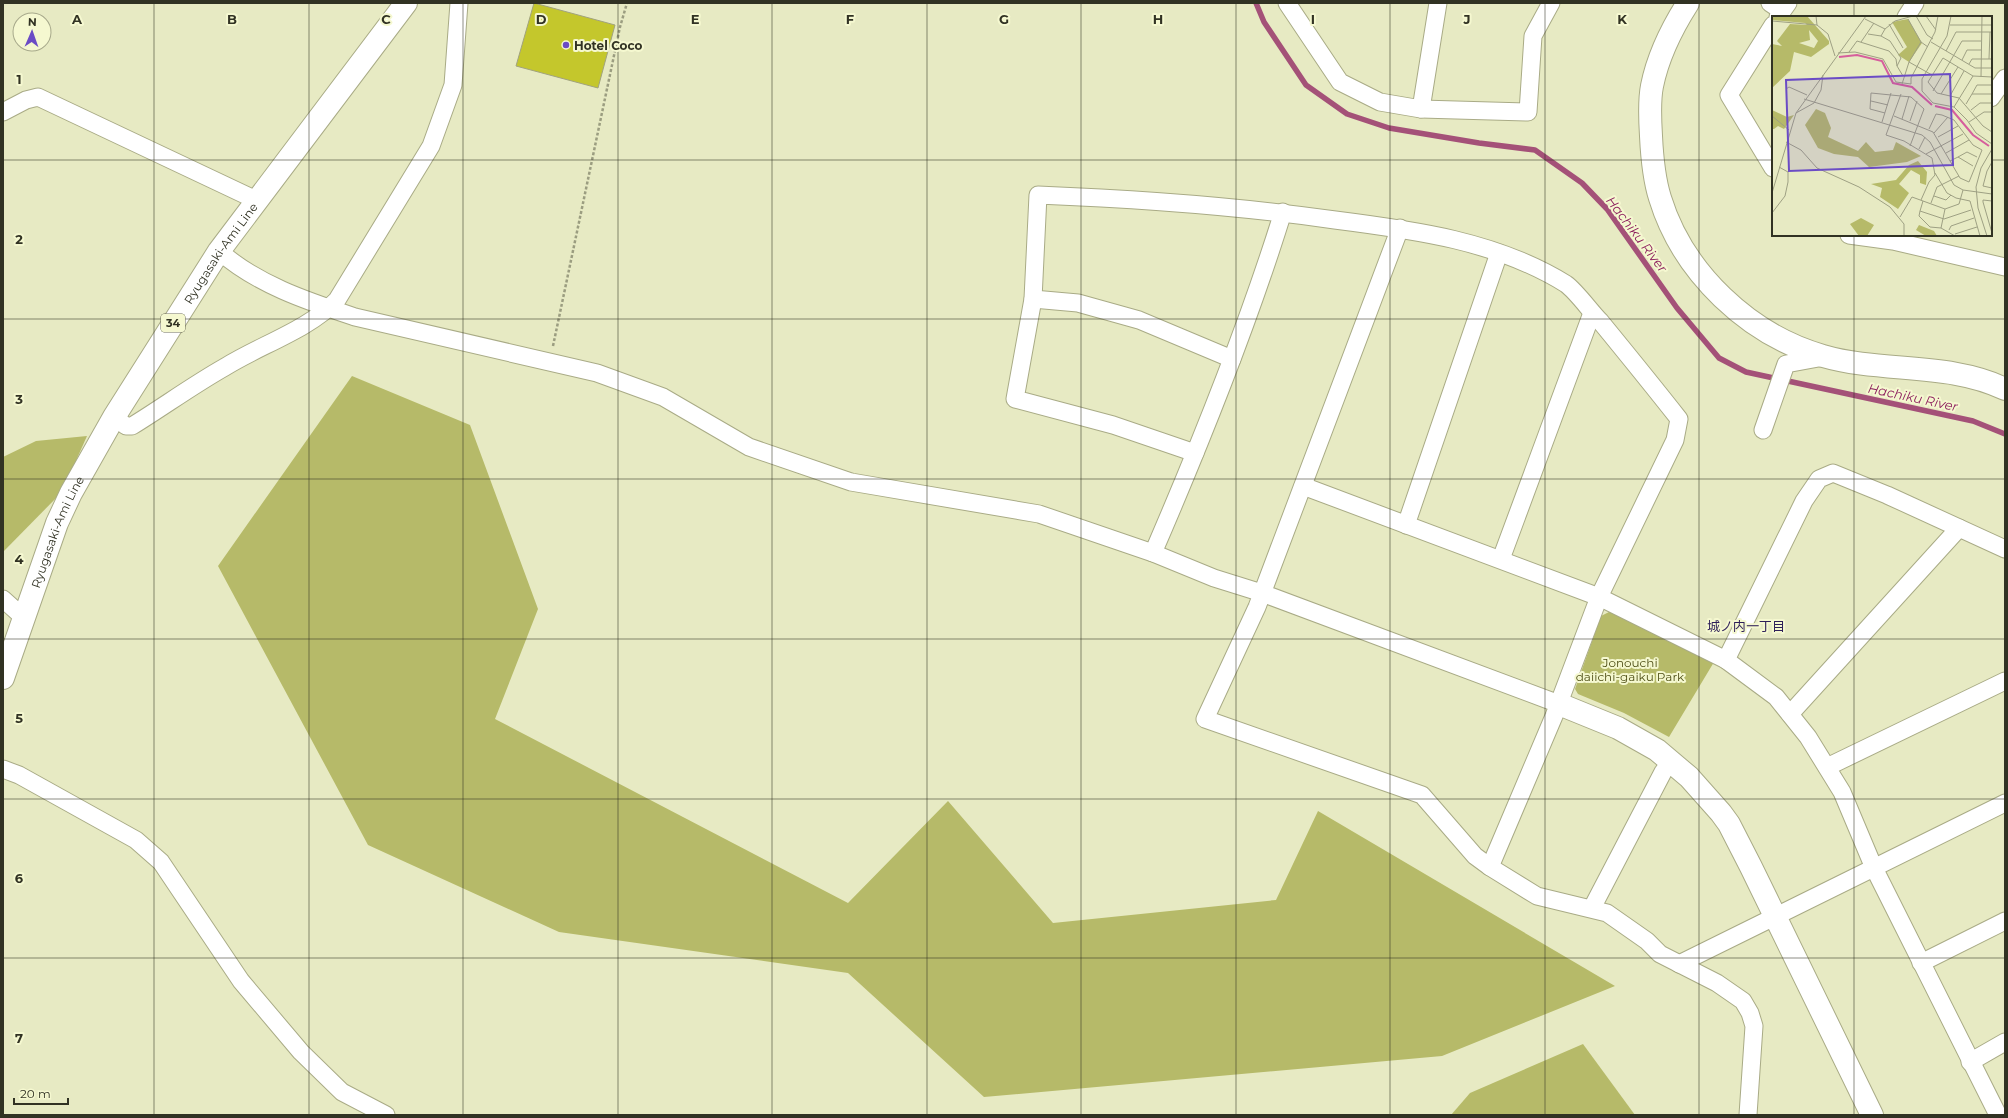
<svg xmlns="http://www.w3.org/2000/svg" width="2008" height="1118" font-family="Montserrat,'Noto Sans JP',sans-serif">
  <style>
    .green { fill: #b6ba69 }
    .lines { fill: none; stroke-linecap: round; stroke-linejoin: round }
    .stream { stroke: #a45178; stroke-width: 5.5 }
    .building { fill: #c4c72c; stroke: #a1a37e }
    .street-casing { stroke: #a9ab86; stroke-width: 19 }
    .secondary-casing { stroke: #a9ab86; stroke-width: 24 }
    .primary-casing { stroke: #a9ab86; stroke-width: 24 }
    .path { stroke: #9b9d80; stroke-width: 2.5; stroke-dasharray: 3 2; stroke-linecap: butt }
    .street { stroke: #fff; stroke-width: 17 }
    .secondary { stroke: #fff; stroke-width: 22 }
    .primary { stroke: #fff; stroke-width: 22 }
    .grid { fill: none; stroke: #313223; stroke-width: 1; stroke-opacity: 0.55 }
    .poi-dot { fill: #6b4cc5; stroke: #f5f8d0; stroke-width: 1.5 }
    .labels { text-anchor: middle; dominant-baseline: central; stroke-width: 4; stroke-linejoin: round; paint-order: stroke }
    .shield { fill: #f5f8d0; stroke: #6c6d57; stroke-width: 1 }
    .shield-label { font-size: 11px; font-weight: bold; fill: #313223 }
    .poi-label { font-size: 12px; font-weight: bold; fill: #313223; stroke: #f5f8d0; text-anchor: start }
    .street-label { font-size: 12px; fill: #313223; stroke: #f5f8d0 }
    .park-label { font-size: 12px; fill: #4f5017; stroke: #f5f8d0 }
    .water-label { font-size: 13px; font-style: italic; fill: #8c1f5d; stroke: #f5f8d0 }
    .neighbourhood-label { font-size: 13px; fill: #2e1f59; stroke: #f5f8d0 }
    .inset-river { fill: none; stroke: #d65e9c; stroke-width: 2 }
    .inset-road { fill: none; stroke: #9ea083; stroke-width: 1 }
    .view { fill: #6b4cc5; fill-opacity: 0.15; stroke: #6b4cc5; stroke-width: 2 }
    .inset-edge { fill: none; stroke: #313223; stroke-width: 2 }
    .grid-label { font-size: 13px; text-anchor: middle; font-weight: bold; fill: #313223; stroke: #f5f8d0; stroke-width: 4; stroke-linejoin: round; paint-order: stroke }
  </style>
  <rect width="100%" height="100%" fill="#e7eac3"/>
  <!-- green -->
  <g class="green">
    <polygon points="352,376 470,425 538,609 495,719 848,903 948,801 1053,923 1276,900 1318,811 1615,986 1442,1056 984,1097 848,973 559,932 368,845 218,566"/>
    <polygon points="87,436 62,492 3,552 3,457 36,441"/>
    <polygon points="1611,611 1714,662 1669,737 1624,713 1578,694 1575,689 1601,616"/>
    <polygon points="1583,1044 1635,1115 1451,1115 1470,1093"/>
  </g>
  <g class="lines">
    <!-- stream -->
    <polyline class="stream" points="1256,3 1264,22 1306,85 1347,114 1389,128 1479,143 1535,150 1582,183 1607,209 1677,308 1719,358 1746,372 1973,421 2005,434"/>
  </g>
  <!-- building -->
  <polygon class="building" points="534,3 615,25 598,88 516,66"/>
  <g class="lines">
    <defs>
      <g id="street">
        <polyline points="1287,3 1340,82 1380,102 1421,109 1528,112 1533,36 1551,3"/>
        <polyline points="1770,3 1782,11"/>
        <polyline points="1778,17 1788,3"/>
        <polyline points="1906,17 1915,3"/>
        <polyline points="1773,25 1729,95 1773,168"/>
        <polyline points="1991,98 2005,78"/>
        <polyline points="1421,109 1438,3"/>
        <polyline points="3,112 26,100 38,97 256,200"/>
        <polyline points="1400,228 1257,607 1205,719 1422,795 1475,856 1490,867 1537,896 1607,913 1647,941 1660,954 1717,983 1743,1001 1750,1013 1754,1026 1748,1115"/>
        <polyline points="1849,235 1893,241 2005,267"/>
        <path d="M219 251C258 285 307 301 355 317L597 373 663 397 749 447 851 482 1039 514 1153 553 1214 578 1262 593 1559 704"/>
        <polyline points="1033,299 1078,303 1139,320 1232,359"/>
        <path d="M114 417 126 426H132C163 407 193 385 225 367 260 345 308 330 337 300L431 146 453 85 459 3"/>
        <polyline points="1763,430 1786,364 1824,357"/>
        <path d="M1195 453 1113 425 1015 399 1033 299 1038 195C1138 199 1237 206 1335 220 1414 230 1497 241 1566 284 1577 292 1590 311 1600 321 1627 354 1653 386 1679 419L1675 440 1599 597 1554 716 1490 867"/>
        <polyline points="1303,486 1599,597 1726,660 1776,697 1808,737 1842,792 1874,868 1998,1115"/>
        <polyline points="1406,525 1499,253"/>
        <path d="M1153 553C1201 442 1247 328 1283 212"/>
        <polyline points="1501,559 1592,313"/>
        <polyline points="3,599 23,617"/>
        <polyline points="1726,660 1804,501 1819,479 1833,473 1887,495 2005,549"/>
        <polyline points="1790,714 1959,528"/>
        <polyline points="1827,767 2005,681"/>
        <polyline points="3,769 19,775 136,840 161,862 241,981 301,1052 342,1092 386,1115"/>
        <polyline points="1592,908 1663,772 1671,761"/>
        <polyline points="1921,963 2005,921"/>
        <polyline points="1679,964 2005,803"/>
        <polyline points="1970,1062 2005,1042"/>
      </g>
      <g id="secondary">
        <path d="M1688 3C1672 28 1658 56 1652 86 1649 101 1650 120 1651 136 1652 157 1654 179 1660 198 1683 273 1749 335 1823 356 1881 373 1950 362 2005 389"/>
        <polyline points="1559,704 1618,728 1657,750 1689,777 1721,813 1729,824 1751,867 1872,1115"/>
      </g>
      <g id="primary">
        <path id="s1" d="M3 678 57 523 71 493 114 417 219 251 406 3"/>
      </g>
    </defs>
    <!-- street casing -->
    <use href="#street" class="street-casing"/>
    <!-- secondary casing -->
    <use href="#secondary" class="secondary-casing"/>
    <!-- primary casing -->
    <use href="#primary" class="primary-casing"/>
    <!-- path -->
    <polyline class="path" points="553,346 620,27 627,3"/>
    <!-- street -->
    <use href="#street" class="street"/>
    <!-- secondary -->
    <use href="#secondary" class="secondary"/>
    <!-- primary -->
    <use href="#primary" class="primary"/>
  </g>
  <!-- grid -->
  <path class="grid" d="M154 3V1115M309 3V1115M463 3V1115M618 3V1115M772 3V1115M927 3V1115M1081 3V1115M1236 3V1115M1390 3V1115M1545 3V1115M1699 3V1115M1854 3V17M3 160H1773M1991 160H2005M1854 235V1115M3 319H2005M3 479H2005M3 639H2005M3 799H2005M3 958H2005"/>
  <!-- markers -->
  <circle class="poi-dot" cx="566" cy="45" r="4"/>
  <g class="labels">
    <!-- shield labels -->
    <rect class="shield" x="161" y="314" width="24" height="18" rx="3"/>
    <g class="shield-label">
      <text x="173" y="323">34</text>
    </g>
    <!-- poi labels -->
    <g class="poi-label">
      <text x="574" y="45">Hotel Coco</text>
    </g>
    <!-- street labels -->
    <g class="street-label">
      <text stroke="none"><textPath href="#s1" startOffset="480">Ryugasaki-Ami Line</textPath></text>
      <text stroke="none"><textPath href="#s1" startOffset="156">Ryugasaki-Ami Line</textPath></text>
    </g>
    <!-- park labels -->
    <g class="park-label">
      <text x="1630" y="662">Jonouchi<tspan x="1630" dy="14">daiichi-gaiku Park</tspan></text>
    </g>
    <!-- water labels -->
    <g class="water-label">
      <text transform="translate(1637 234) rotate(53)">Hachiku River</text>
      <text transform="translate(1913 397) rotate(12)">Hachiku River</text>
    </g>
    <!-- neighbourhood labels -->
    <g class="neighbourhood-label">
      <text x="1746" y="626">城ノ内一丁目</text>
    </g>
  </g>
  <!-- overview -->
  <g transform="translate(1772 16)">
    <rect width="220" height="220" fill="#e7eac3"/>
    <path d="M0 0H35L57 25V28L39 41 22 36 18 55 0 72V28L10 30 5 25 18 8 35 9 33 7 0 4ZM37 14 46 25 42 32 27 27 38 24ZM136 3 150 27 137 46 126 39 135 31 120 6ZM44 93 53 97 59 112 56 121 86 135 94 126 103 136 121 134 124 126 149 140 135 146 97 151 86 141 62 138 46 132 33 109ZM0 94 15 101 22 99 12 113 6 110 2 113H0ZM146 145 155 156 154 169 148 167V159L139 154 127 168 137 177 126 193 108 181 110 172 99 168 124 164 137 149ZM89 202 102 209 95 220H87L78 208ZM147 209 162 215 165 220H154L144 214Z" fill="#b6ba69" fill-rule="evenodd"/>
    <path class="inset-river" d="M67 41 85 39 110 45 121 67 140 71 160 89M163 90 180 94 201 119 217 130"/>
    <path class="inset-road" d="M44 0 45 9 56 18 63 40M144 0 155 19 161 23M154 0 164 14M179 0 175 20 150 63V75L161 87 182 91 195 104 204 117 220 128M93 3 113 13 123 5 141 0M136 3 149 26 156 31M0 5 45 9M117 8 131 32M178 9H220M113 13 109 20 118 25 129 42 125 50M96 18 109 20M89 26 102 7M159 26 203 52H220M174 35 184 16H220M77 36 85 25 117 35 124 43 125 50 131 60M66 37 83 36 111 43 124 66 139 68V62L163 16 166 0M217 43 218 16M190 44 195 34H209M137 46 160 59M197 48 200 43H220M209 61 210 0M220 61 201 60 171 42 156 66 165 77 187 82 211 110 220 116M130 68 137 46 149 26M14 73 17 71 35 79M161 75 190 25H209M129 78 114 119 132 125 160 142 163 159 157 166 149 184M169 78 186 51M200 78 205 69H220M178 80 192 55M32 83 150 119 158 126 182 169 191 174 220 178M99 85 116 89M194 88 200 78H220M182 91 201 60M199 94 208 87H220M24 97 42 87 49 74 51 59M113 97 98 93 99 77 139 81 152 93 138 130M0 100 17 114M122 100 161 116 188 162 197 166 210 134 201 129 182 104 170 99 164 98 157 113M130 103 137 80M138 105 145 85M110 106 119 77M197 106 212 96H220M162 117 176 101M166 121 186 110M14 126 29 134 45 152 87 171 118 191 132 208V220M147 133 153 121M174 137 197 124M154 138 191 118M186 141 195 136 205 141M178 145 186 141 201 150M220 146 215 155 211 170 220 172M163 157 175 177 184 182 198 185 208 220M0 177 24 97 94 0M162 180 174 184 179 179M151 185 148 195 172 203 199 194M220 185 211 184V186L220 217M159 187 165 171 187 160M173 193 169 212 183 220M148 195 147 200 158 211 169 212M0 197 13 180 16 166V156L7 151M128 201 140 181 173 193 187 188 191 174M177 214 179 210 202 202M183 218 205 211M215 220 206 192 204 171 209 152 220 133"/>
    <path class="view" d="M178 58 181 149 17 155 14 64Z"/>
    <rect width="220" height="220" class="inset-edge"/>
  </g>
  <g class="grid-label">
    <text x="77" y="24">A</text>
    <text x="232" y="24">B</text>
    <text x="386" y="24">C</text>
    <text x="541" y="24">D</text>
    <text x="695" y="24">E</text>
    <text x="850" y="24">F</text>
    <text x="1004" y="24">G</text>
    <text x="1158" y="24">H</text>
    <text x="1313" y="24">I</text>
    <text x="1467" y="24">J</text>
    <text x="1622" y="24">K</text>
    <text x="19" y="84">1</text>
    <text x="19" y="244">2</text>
    <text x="19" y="404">3</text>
    <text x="19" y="564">4</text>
    <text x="19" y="723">5</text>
    <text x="19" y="883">6</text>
    <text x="19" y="1043">7</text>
  </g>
  <!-- border -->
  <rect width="2008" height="1118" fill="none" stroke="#313223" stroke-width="8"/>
  <!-- north arrow -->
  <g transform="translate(32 32) rotate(2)"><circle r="19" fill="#f5f8d0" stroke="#a7a98b"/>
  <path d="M0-3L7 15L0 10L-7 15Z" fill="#6b4cc5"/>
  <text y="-6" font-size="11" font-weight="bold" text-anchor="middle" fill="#313223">N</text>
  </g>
  <!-- scale -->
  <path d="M14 1098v6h54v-6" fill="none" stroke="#313223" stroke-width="2"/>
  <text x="20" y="1098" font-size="12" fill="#313223" stroke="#f5f8d0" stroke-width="3" paint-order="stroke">20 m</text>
</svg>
